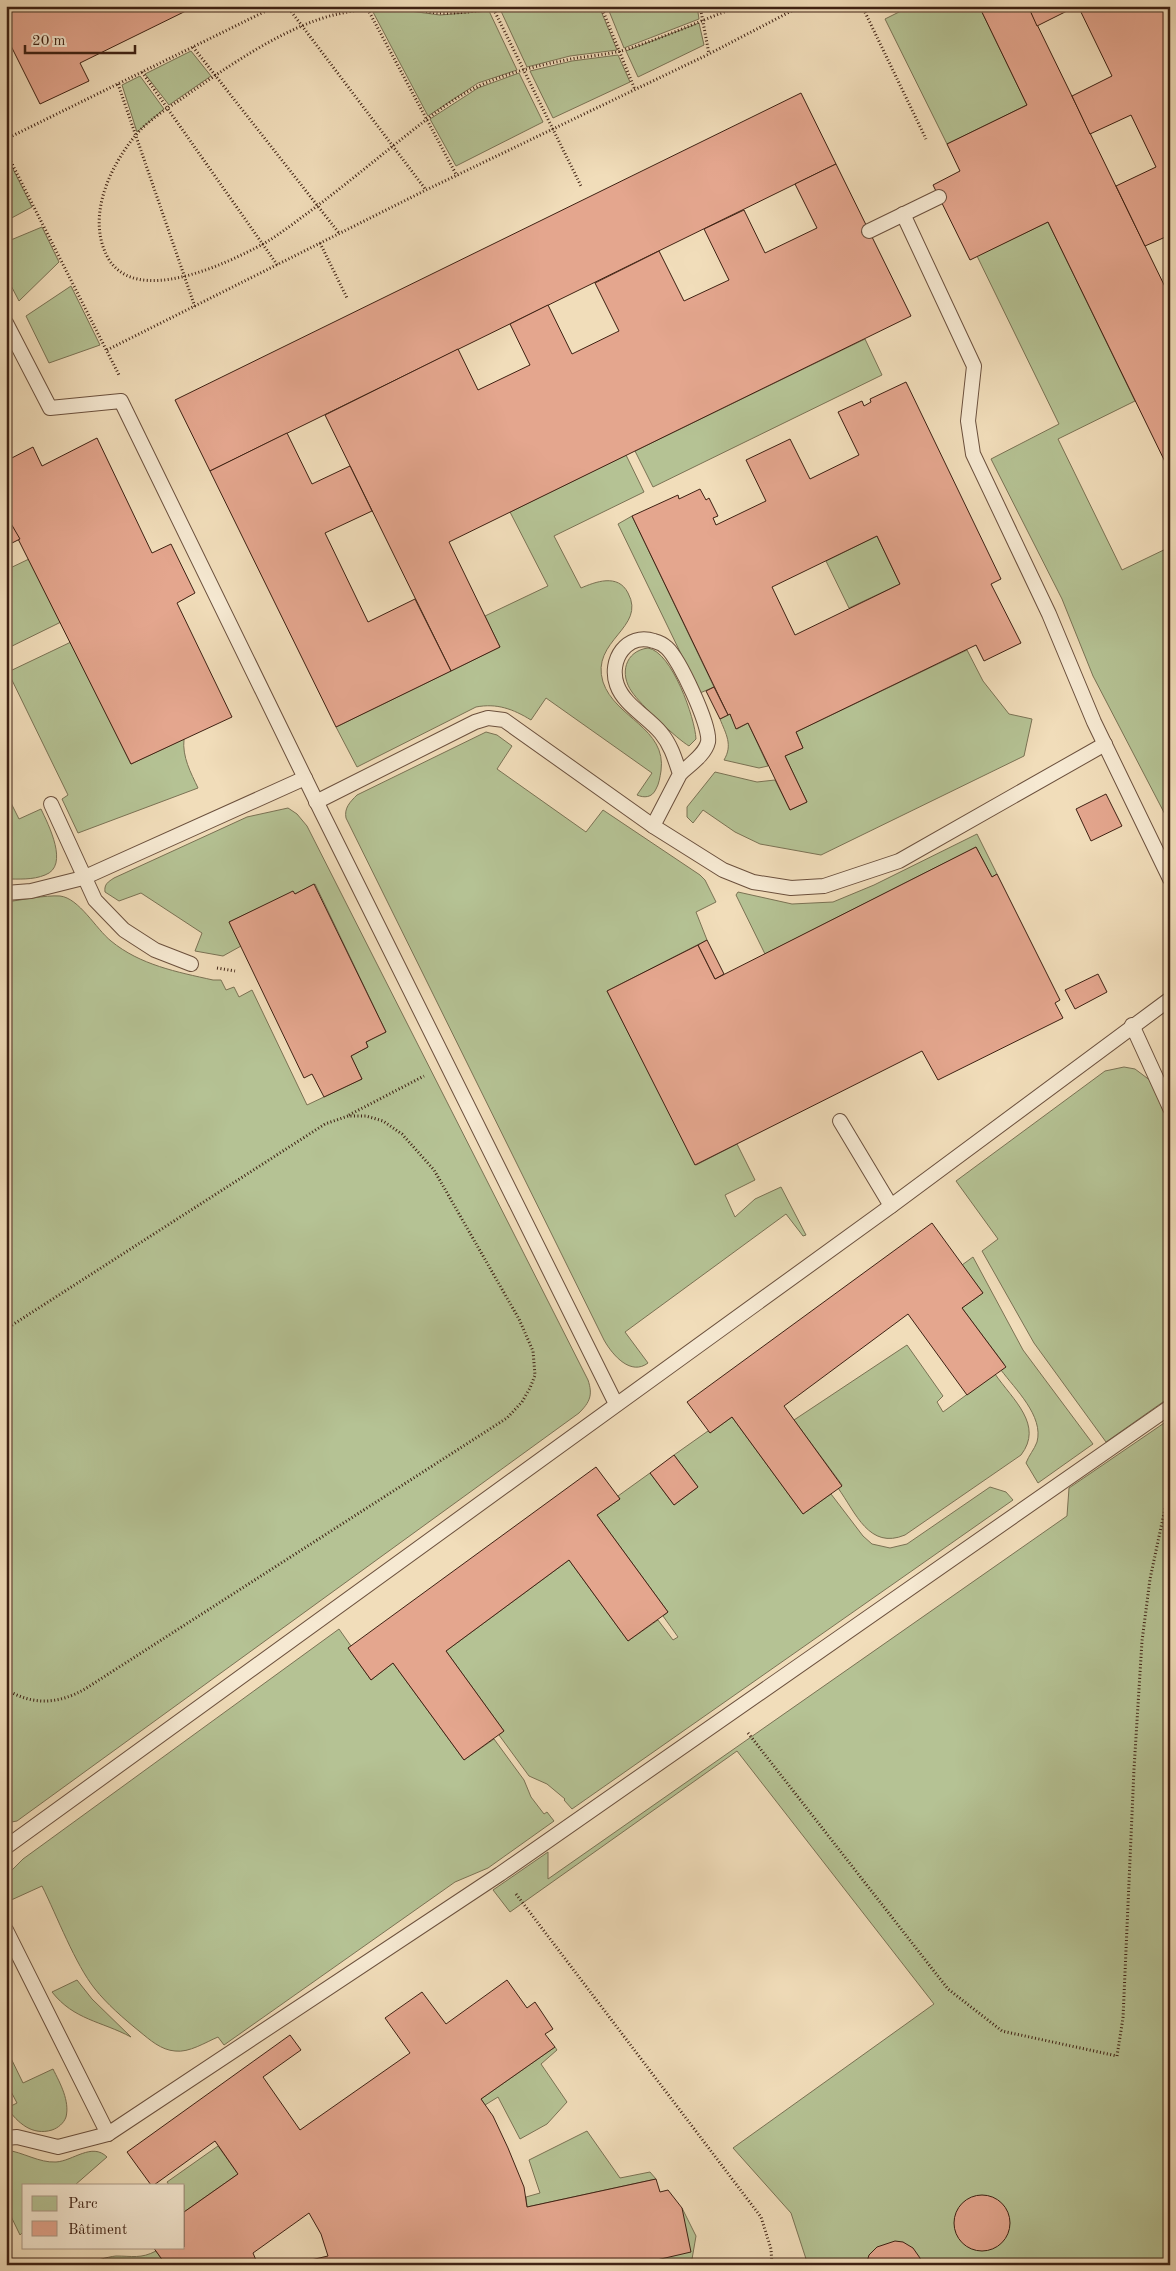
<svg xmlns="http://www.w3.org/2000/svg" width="1176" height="2271" font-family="'Old Standard TT',serif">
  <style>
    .green { fill: #b5c294; stroke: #7a7254 }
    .building { fill: #e4a68e; stroke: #3e2113; fill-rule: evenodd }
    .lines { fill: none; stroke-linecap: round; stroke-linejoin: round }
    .service-casing { stroke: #6b503d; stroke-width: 16 }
    .path { stroke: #3e2113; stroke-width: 3; stroke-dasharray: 1 2.5; stroke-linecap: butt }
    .service { stroke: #f6e9d2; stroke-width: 14 }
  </style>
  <rect width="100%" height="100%" fill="#f1ddba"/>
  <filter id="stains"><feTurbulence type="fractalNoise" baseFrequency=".004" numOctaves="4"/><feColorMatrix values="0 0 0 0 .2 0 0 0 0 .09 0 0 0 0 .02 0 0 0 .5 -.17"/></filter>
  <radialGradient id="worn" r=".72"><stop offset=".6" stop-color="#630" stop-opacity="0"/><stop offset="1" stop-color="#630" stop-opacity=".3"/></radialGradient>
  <!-- green -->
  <g class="green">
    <polygon points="400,6 487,6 487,7 439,11"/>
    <polygon points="517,6 599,6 617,50 570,56 527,67 500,9"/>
    <polygon points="607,6 697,6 699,19 624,48"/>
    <polygon points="911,6 979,6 1027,105 947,144 885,19"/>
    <polygon points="402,10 440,15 489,11 517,70 478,83 428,116 373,12"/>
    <polygon points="699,23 704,45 638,77 626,51"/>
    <polygon points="191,51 211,76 169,105 145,74"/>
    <polygon points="618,55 630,82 553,118 530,71 572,61"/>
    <polygon points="519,73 543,122 456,166 430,119 478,88"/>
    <polygon points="140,76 164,109 137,132 122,85"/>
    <polygon points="6,155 32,207 6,221"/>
    <polygon points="1048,222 1135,401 1058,439 1122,570 1170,547 1170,824 1093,676 1062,599 991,459 1059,424 977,256"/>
    <polygon points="42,227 59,262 19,301 6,276 6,242"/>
    <polygon points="71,286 100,345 49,363 26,316"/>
    <polygon points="865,339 882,375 653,487 635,451"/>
    <path d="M626 455 644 492 554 536 581 588C595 582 618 573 628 593 647 628 590 640 603 682 615 718 667 728 661 771 660 777 659 784 656 789 652 798 644 798 637 795L652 773 546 698 531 720C513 709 497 703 476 707L357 767 336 727 500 647 485 616 548 586 510 512Z"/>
    <polygon points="632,516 714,687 700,693 618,524"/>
    <polygon points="877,536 900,584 849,608 826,561"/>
    <polygon points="29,559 61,622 6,649 6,570"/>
    <path d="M71 642 131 764 184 739C182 757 191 773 198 788L78 833 62 799 68 795 8 672Z"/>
    <path d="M648 648C672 652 695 718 696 739L689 746C677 739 640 704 632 692 619 674 625 651 648 648Z"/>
    <polygon points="967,650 983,681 1009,714 1032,719 1024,756 821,855 760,844 735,832 703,810 693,823 687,817 687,807 715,772 757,782 775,780 790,810 807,802 785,756 803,748 796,732"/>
    <path d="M730 714 737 729 748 723 768 766 759 768 724 760C733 745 726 734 720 719Z"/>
    <path d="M486 732 497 735 512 746 497 769 586 832 603 810 700 875 705 880 716 902 696 912 707 940 607 991 696 1165 737 1144 755 1180 725 1195 735 1217 755 1199 781 1187 806 1235 803 1236 786 1214 625 1332 648 1363C631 1376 613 1356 604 1340L346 818C344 808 350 802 357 795Z"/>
    <path d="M6 793 19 819 41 809C48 824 70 866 45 875 33 880 19 879 6 879Z"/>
    <path d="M288 808 297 814 307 826 588 1380C593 1395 590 1402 579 1413L17 1821 6 1823V902C22 900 45 895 60 896 79 898 96 929 111 941 140 965 177 972 213 980H221L226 990 234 987 239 997 252 990 307 1105 362 1079 351 1056 368 1047 366 1042 386 1032 315 884 295 894 293 892 229 922 241 946 223 956 195 951 202 933 141 893 119 901 105 892C104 884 108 882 114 878L247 817Z"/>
    <polygon points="977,834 997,874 992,877 976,847 765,954 736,895 738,892 792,904 833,902 874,885"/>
    <polygon points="1124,1067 1135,1069 1151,1081 1170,1127 1170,1397 1106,1442 1034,1343 982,1251 998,1239 956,1181 1105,1071"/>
    <path d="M973 1257 1023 1350 1093 1444 1038 1483 1026 1463C1029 1455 1034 1450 1037 1442 1044 1416 1015 1389 1001 1370L1005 1367 1004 1364 962 1308 983 1293 962 1265Z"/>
    <path d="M907 1345 943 1396 937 1402 943 1412 995 1374C1013 1400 1044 1425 1021 1455L905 1535C869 1550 856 1513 838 1488L842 1485 794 1420Z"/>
    <polygon points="732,1417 803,1514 831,1494 863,1536 872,1544 890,1548 907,1544 990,1487 1006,1492 1013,1500 572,1809 564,1800 565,1799 547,1784 529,1776 499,1735 504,1731 446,1651 569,1560 628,1641 658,1620 673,1640 678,1637 663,1616 668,1612 597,1515 620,1499 618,1496 650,1473 674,1505 698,1487 674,1455 708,1431 710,1433"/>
    <polygon points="1170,1419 1170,2265 808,2265 791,2213 733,2148 934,2004 737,1751 510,1912 493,1890 548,1852 548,1879 1067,1516 1069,1488"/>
    <path d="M339 1629 351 1646 348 1648 371 1680 393 1663 464 1760 494 1739 524 1780 531 1797 544 1814 547 1812 554 1821 488 1868 455 1882 224 2045 218 2037C206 2042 189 2053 175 2051 161 2050 150 2040 139 2031 123 2018 107 2004 95 1989 75 1964 57 1916 42 1886L9 1901 6 1896V1876L23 1859Z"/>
    <path d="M77 1980 92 1999 131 2037C101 2021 74 2020 52 1992Z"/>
    <polygon points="555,2047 557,2050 541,2064 567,2102 547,2124 520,2139 498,2097 485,2105 481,2099"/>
    <path d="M6 2048 23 2083 53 2069C60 2083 70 2101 66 2117 64 2123 58 2128 52 2130 32 2136 18 2123 7 2108L17 2103 6 2082Z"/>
    <polygon points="587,2131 620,2178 650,2172 656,2179 527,2207 526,2197 540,2193 529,2160"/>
    <polygon points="218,2146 238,2174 184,2212 184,2185 169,2185 167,2182"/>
    <path d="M6 2150C23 2152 39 2163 56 2162 73 2161 92 2142 107 2157L75 2185H24V2231L20 2235 6 2206Z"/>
    <polygon points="682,2208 696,2236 691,2265 635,2265"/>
    <path d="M156 2251 166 2265H85C95 2261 106 2257 116 2256 132 2256 141 2259 156 2251Z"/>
  </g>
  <!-- building -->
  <g class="building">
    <polygon points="6,6 196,6 80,63 89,81 40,104 6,36"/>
    <polygon points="979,6 1028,6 1170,297 1170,472 1048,222 970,260 933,185 960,171 947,144 1027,105"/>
    <polygon points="1028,6 1077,6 1037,26"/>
    <polygon points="1078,6 1163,6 1170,21 1170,235 1145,246 1116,186 1156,167 1131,115 1090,134 1072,96 1112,76"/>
    <polygon points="801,93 836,164 210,471 175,400"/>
    <polygon points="836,164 911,316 449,542 500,647 451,671 325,415 458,349 478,390 530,365 510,324 548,305 572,354 619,331 595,283 659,251 684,301 729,280 704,229 744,210 765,253 817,228 795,184"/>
    <path d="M906 382 1001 579 991 584 1021 643 984 661 976 645 796 732 803 748 785 756 807 802 790 810 748 723 736 729 730 714 728 715 632 516 678 495 679 499 700 489 706 500 709 498 718 516 713 518 716 525 766 501 746 460 790 439 810 479 859 455 838 412 862 401 864 406 871 402 870 399ZM877 536 900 584 795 635 772 587Z"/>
    <polygon points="287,433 312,484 350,466 372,511 325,533 368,622 415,599 451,671 336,727 210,471"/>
    <polygon points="97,438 152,553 171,544 195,593 177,603 232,717 131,764 6,515 6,461 33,447 42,466"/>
    <polygon points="6,515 20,539 6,546"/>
    <polygon points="714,687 728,715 720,719 706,691"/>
    <polygon points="1106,794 1122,826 1091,841 1076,809"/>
    <polygon points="976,847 992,877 997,874 1060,1000 1055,1003 1063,1018 938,1080 922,1051 695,1165 607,991 698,945 715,979"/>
    <polygon points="314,884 386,1032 366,1042 368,1047 351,1056 362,1079 324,1097 312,1074 304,1078 229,922 293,891 295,894"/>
    <polygon points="707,940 724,974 715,979 698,945"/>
    <polygon points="1098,974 1107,992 1075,1009 1065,990"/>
    <polygon points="932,1223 983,1293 962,1308 1006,1367 967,1395 908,1314 784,1406 842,1486 803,1514 732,1417 710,1433 687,1402"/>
    <polygon points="674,1455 698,1487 674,1505 650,1473"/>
    <polygon points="596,1467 620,1499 597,1515 668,1612 628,1641 569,1560 446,1651 504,1731 464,1760 393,1663 371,1680 348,1648"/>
    <polygon points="507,1980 527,2008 535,2002 553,2029 545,2034 555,2047 481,2099 493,2116 508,2148 524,2187 527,2207 656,2179 660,2192 668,2190 682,2208 691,2252 635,2265 289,2265 328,2256 321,2234 309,2213 253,2253 258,2265 166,2265 153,2247 184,2247 184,2212 238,2174 215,2141 154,2185 151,2185 127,2152 290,2035 301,2050 263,2077 300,2130 410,2053 385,2018 422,1992 446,2024"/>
    <circle cx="982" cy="2223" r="28"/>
    <polygon points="895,2241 903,2242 913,2248 920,2258 922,2265 866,2265 869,2255 877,2247"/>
  </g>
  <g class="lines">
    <defs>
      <g id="service">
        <polyline points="903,214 974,366 968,421 973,454 1049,614 1094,722 1170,879"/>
        <polyline points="869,231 939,197"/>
        <polyline points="6,323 50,408 121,401 322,813 616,1404"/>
        <polyline points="316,802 475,722 488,718 504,720 653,826 723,870 753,882 791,888 824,886 899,861 1105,744"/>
        <polyline points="51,804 95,900 124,930 155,950 191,964"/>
        <path d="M653 826 680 774C675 759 671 745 661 733 648 717 624 705 617 685 608 660 627 632 654 641 658 642 664 645 667 648 679 659 711 726 708 742 705 755 689 765 680 774"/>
        <polyline points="6,893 31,891 83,878 305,778"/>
        <polyline points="1132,1025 1170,1108"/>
        <polyline points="840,1121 891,1206"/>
        <polyline points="6,1847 891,1206 1170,999"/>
        <polyline points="6,1930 108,2134"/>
        <polyline points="6,2138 17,2137 58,2147 108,2134 500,1874 1170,1407"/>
      </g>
    </defs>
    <!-- service casing -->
    <use href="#service" class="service-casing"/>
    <!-- path -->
    <g class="path">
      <polyline points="287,6 426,190"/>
      <polyline points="366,6 457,176"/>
      <polyline points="492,6 582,188"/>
      <path d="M507 6C485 10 461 14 438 13 426 12 413 8 401 8 381 8 358 9 338 14 287 25 227 67 184 97 167 109 148 120 135 136 109 168 86 218 108 258 136 307 226 264 263 244 279 235 294 223 309 212 343 187 375 160 408 134 431 116 454 97 481 85 510 72 540 65 571 59 587 56 605 55 621 51 661 39 700 21 739 6"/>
      <polyline points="601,6 635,90"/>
      <polyline points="700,6 709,54"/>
      <polyline points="862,6 926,139"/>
      <polyline points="193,47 339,233"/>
      <polyline points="142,72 278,266"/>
      <polyline points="118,84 195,307"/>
      <polyline points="6,139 276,6"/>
      <polyline points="6,152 119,375"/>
      <polyline points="320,243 347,298"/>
      <polyline points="107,350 426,190 709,54 801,6"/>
      <polyline points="217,968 235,971"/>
      <polyline points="349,1115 424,1076"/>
      <path d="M6 1329 325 1124 348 1116H366L383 1121 402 1134 434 1170 519 1319 533 1351 535 1375 530 1388 522 1402 507 1418 85 1689C59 1704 32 1706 6 1689"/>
      <polyline points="748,1733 948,1989 1002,2031 1117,2056 1123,2018 1134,1769 1142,1641 1150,1579 1170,1485"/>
      <polyline points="516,1894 761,2217 771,2249 772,2265"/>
    </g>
    <!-- service -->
    <use href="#service" class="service"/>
  </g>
  <!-- margin -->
  <rect width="1176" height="2271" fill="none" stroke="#f1ddba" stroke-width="25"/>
  <rect x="8" y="8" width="1161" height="2256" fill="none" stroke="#3e2113" stroke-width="2.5"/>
  <rect x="12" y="12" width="1151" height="2246" fill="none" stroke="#3e2113"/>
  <!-- legend -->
  <rect x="22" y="2184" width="162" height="65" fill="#f6e9d2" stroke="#ac9986"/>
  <rect x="32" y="2196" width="25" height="15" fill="#b5c294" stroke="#ac9986"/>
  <text x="68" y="2208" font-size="15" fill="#3e2113">Parc</text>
  <rect x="32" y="2221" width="25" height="15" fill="#e4a68e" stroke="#ac9986"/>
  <text x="68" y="2234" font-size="15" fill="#3e2113">Bâtiment</text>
  <!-- scale -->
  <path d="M25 45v8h110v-8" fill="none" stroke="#3e2113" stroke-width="2.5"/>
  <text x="32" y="45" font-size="15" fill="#3e2113" stroke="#f6e9d2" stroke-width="4" paint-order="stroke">20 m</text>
  <rect width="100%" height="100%" filter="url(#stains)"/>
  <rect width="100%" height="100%" fill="url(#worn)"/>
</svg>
